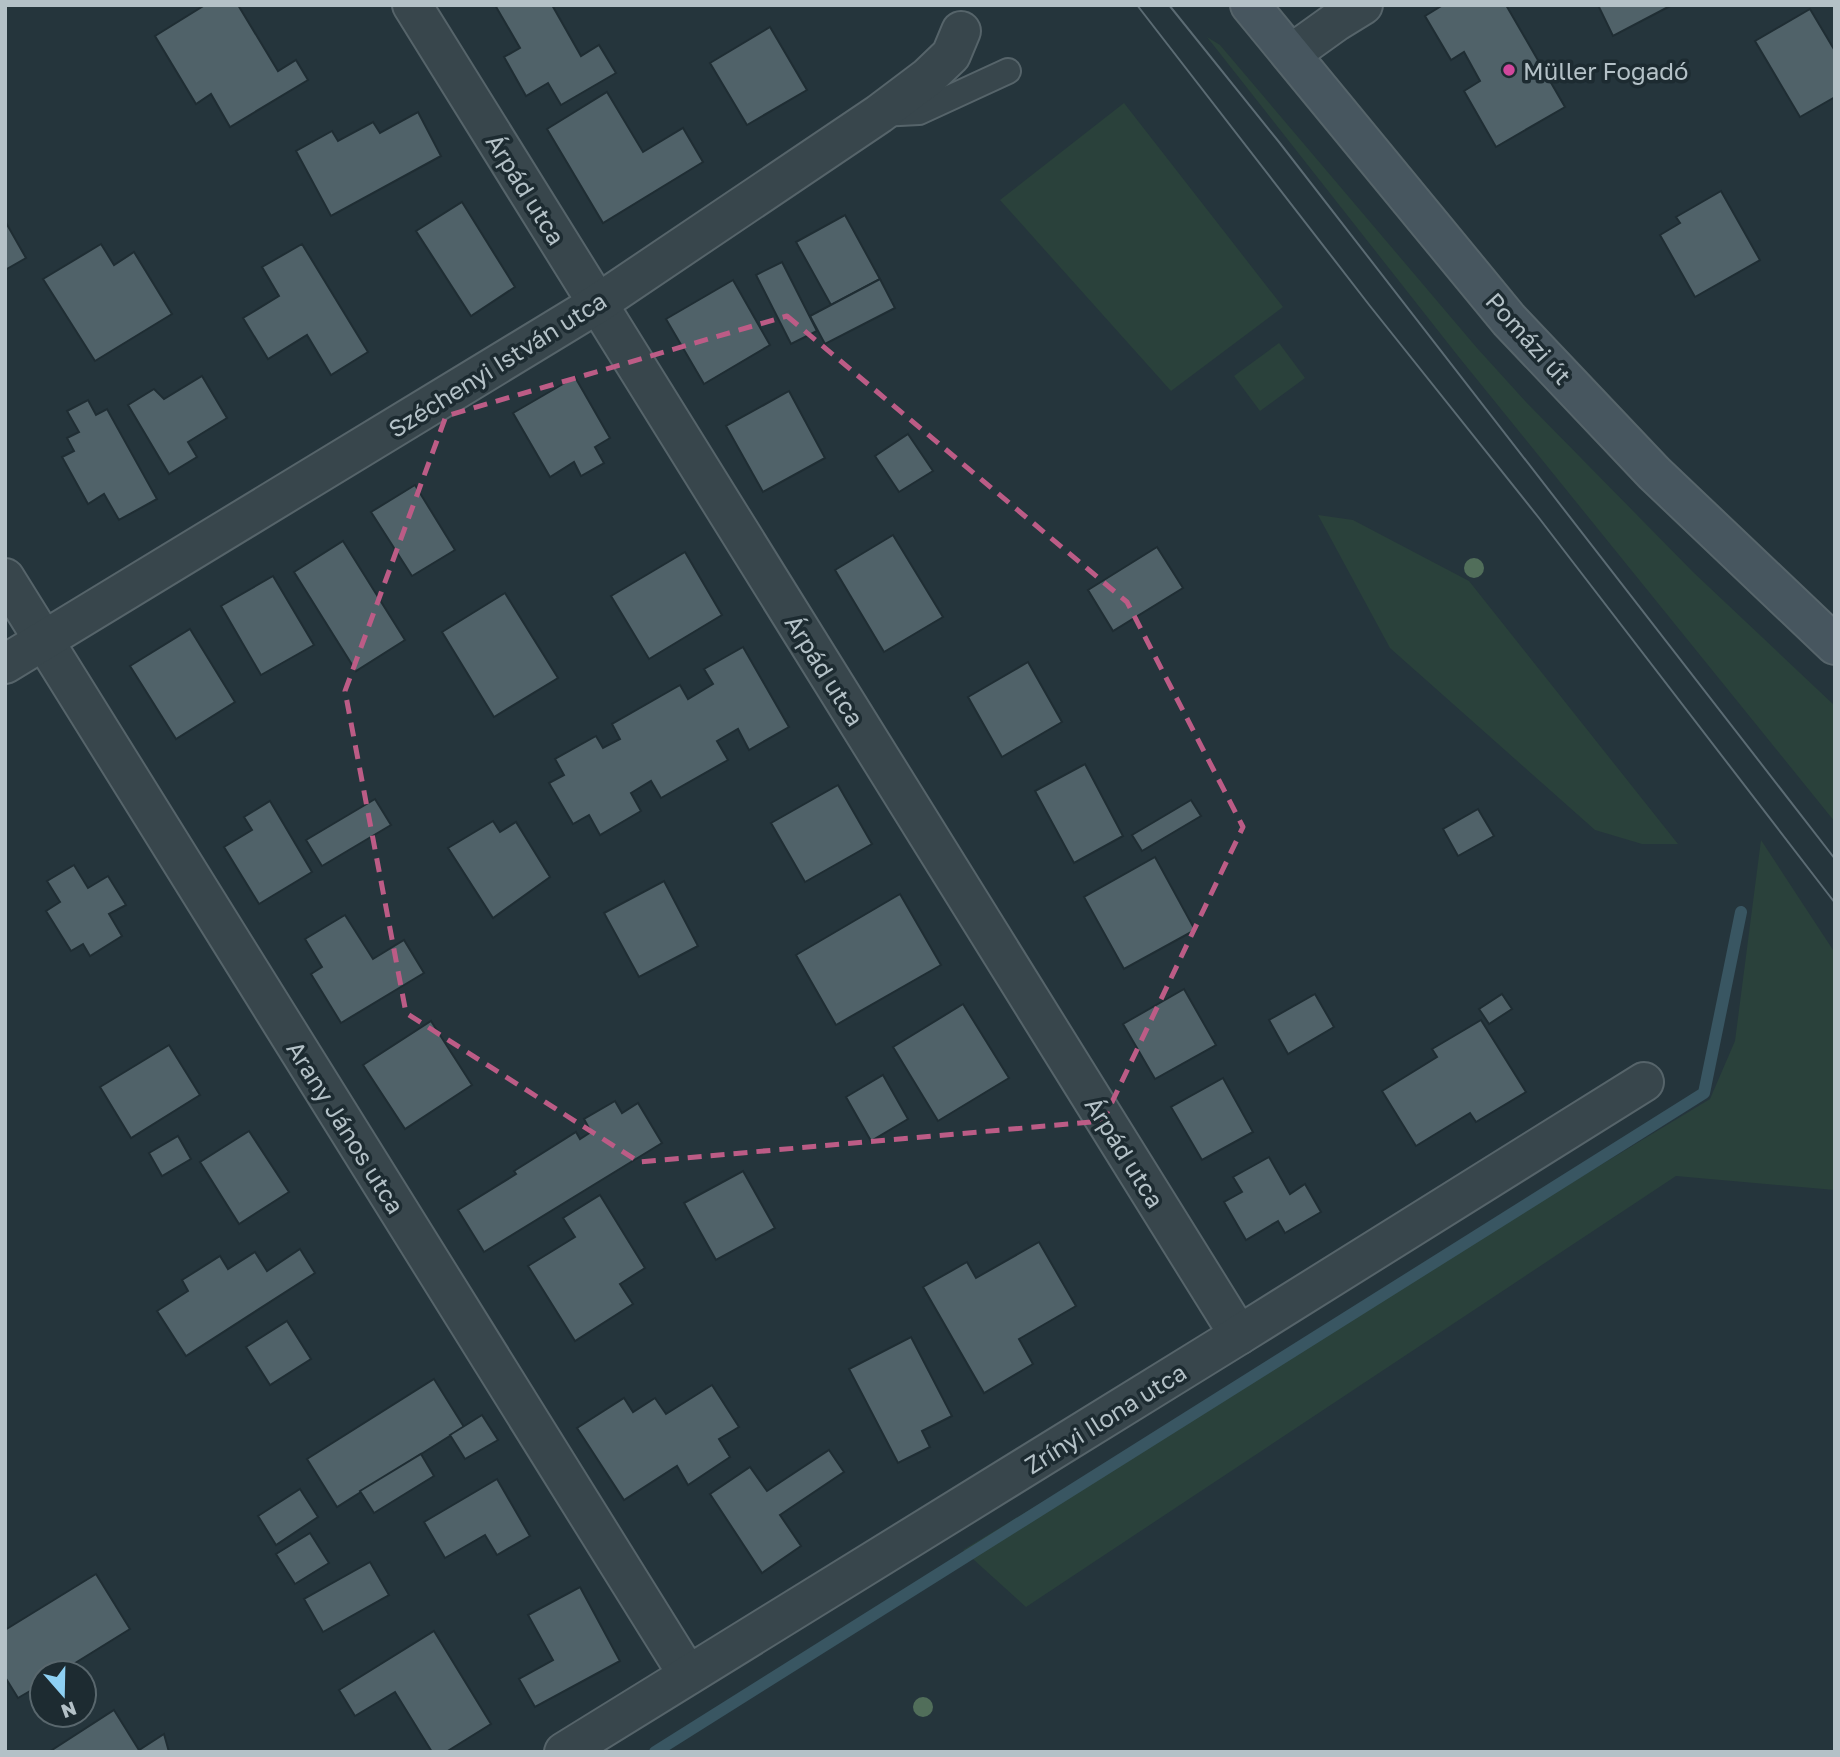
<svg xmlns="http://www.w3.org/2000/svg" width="1840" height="1757" font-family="'Golos Text',sans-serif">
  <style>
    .green { fill: #2a413b }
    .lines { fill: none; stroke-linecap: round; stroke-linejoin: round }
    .stream { stroke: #395662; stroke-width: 12 }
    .building { fill: #506269; stroke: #1f2d33; stroke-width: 2 }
    .service-casing { stroke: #56646a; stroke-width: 28 }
    .minor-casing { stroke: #56646a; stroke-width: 42 }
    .secondary-casing { stroke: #56646a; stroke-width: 42 }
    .service { stroke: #38464c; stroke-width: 24 }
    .minor { stroke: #38464c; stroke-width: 38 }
    .secondary { stroke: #47565f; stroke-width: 38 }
    .tram { stroke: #5b6b73; stroke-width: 2 }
    .tree { fill: #516e5a }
    .marked { fill: none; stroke: #bc5c86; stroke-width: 5; stroke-dasharray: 14 9; stroke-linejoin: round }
    .hotel-dot { fill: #d1479c; stroke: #1d2b31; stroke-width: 2.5 }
    .labels { text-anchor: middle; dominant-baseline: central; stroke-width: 7; stroke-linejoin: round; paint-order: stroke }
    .poi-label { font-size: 24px; fill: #b4c1c7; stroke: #1d2b31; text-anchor: start }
    .street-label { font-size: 24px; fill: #b4c1c7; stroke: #1d2b31 }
  </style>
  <rect width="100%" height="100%" fill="#25353c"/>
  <!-- green -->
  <g class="green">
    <polygon points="1207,37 1220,45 1477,348 1526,402 1693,572 1835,706 1835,822 1458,356"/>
    <polygon points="1124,103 1283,307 1171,391 1000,200"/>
    <polygon points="1279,343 1305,378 1260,411 1234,376"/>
    <polygon points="1318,515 1353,520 1469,581 1678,844 1642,844 1595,830 1390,648"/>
    <polygon points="1761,840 1835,953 1835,1190 1676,1176 1026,1607 963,1550 1710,1099 1735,1041"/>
  </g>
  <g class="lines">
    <!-- stream -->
    <polyline class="stream" points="655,1752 1704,1093 1741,912"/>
  </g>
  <!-- building -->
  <g class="building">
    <polygon points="205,5 238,5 278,71 296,60 308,80 230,127 211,94 196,104 155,36"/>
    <polygon points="495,5 552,5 581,56 599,45 616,73 561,105 548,83 526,96 504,57 520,48"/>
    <polygon points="1443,5 1506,5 1565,107 1496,147 1464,91 1480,81 1464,52 1451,60 1425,16"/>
    <polygon points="1598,5 1672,5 1613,36"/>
    <polygon points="1810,9 1835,51 1835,97 1800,117 1755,41"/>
    <polygon points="770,27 807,90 747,125 710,63"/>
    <polygon points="607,92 643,152 683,128 703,162 603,223 547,129"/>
    <polygon points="418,112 441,156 331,216 296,151 332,131 338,141 373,122 380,133"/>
    <polygon points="1721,191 1760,260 1695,297 1660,235 1680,223 1676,217"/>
    <polygon points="462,202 515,287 471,316 416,231"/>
    <polygon points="845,215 880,279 831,305 796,242"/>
    <polygon points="5,221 26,258 5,270"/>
    <polygon points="101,244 114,265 134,252 172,314 95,361 43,279"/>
    <polygon points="302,244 368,352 331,375 307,335 268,359 243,318 279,296 262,267"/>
    <polygon points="782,262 817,331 791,344 756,275"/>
    <polygon points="880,279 895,308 825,344 810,316"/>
    <polygon points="733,280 770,345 704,384 666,319"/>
    <polygon points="202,376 227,418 188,442 197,457 169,474 128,405 154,389 164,399"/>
    <polygon points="575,377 610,438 595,447 604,463 581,476 574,462 550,477 513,413"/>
    <polygon points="789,391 825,458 763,492 726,426"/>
    <polygon points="88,400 96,415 107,409 157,499 119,520 104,494 88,504 62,457 74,451 67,438 79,432 67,411"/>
    <polygon points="908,434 933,471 899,492 875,456"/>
    <polygon points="415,485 455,550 412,576 371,512"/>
    <polygon points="893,535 943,617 884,652 835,570"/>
    <polygon points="343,541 405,640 356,671 294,572"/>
    <polygon points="1157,547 1183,588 1113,631 1088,590"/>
    <polygon points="685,552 722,615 649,659 611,596"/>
    <polygon points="273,576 314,645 261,675 221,606"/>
    <polygon points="505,593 558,678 494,717 442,632"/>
    <polygon points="190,629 235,702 176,739 130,666"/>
    <polygon points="743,647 789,727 749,750 738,729 717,741 728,760 661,798 651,781 631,793 641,811 600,835 589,815 573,824 549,783 564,775 555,759 596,736 603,748 620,739 612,724 680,685 688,699 713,684 704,669"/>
    <polygon points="1028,662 1062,722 1002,757 968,697"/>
    <polygon points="1085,764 1123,836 1074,863 1035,791"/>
    <polygon points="838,785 872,844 805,882 771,823"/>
    <polygon points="375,799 391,825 322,866 306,840"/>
    <polygon points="1191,800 1201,816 1142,851 1132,835"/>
    <polygon points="270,801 312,872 259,904 224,847 252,830 244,817"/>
    <polygon points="1478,809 1494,836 1458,856 1443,829"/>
    <polygon points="493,821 500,832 516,822 550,877 493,918 448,848"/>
    <polygon points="1155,857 1195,930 1124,969 1084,897"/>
    <polygon points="74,865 88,888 108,876 126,905 109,914 122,936 90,956 83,944 71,951 46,911 60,902 47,881"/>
    <polygon points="664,881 698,946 639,977 604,913"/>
    <polygon points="900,894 941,965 836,1025 796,955"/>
    <polygon points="345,915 373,959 404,940 424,973 341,1023 311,974 322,967 305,939"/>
    <polygon points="1184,989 1216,1045 1155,1079 1123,1024"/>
    <polygon points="1315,994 1334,1027 1288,1054 1269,1020"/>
    <polygon points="1502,994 1512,1009 1489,1024 1479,1009"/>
    <polygon points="963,1004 1009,1078 938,1121 893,1047"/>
    <polygon points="1481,1020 1526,1092 1476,1122 1470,1113 1416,1146 1382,1091 1437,1057 1432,1049"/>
    <polygon points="431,1021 472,1085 405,1129 363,1065"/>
    <polygon points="169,1045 200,1095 131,1138 100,1087"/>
    <polygon points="883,1075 908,1119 871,1141 846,1097"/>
    <polygon points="1223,1078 1253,1132 1202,1160 1171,1107"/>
    <polygon points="615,1101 622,1113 638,1103 662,1143 484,1252 458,1210 516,1174 514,1171 576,1132 580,1139 591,1132 584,1119"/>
    <polygon points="249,1131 289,1192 239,1224 200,1162"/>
    <polygon points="178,1136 191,1159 162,1176 149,1153"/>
    <polygon points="1269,1157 1290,1194 1305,1184 1321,1212 1285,1233 1278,1221 1246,1240 1224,1202 1242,1192 1233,1177"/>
    <polygon points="743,1171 775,1228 716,1260 684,1203"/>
    <polygon points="600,1195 645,1268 620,1284 633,1304 575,1341 528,1266 575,1237 563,1218"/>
    <polygon points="1039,1242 1076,1306 1019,1339 1033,1364 984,1393 923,1287 967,1262 976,1278"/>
    <polygon points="300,1249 315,1273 186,1356 157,1311 188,1291 182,1280 220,1256 228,1269 255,1252 267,1271"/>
    <polygon points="287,1321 311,1359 270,1385 246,1347"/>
    <polygon points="911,1337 952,1416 922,1431 930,1447 898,1463 849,1369"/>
    <polygon points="434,1379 464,1427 337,1507 307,1459"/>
    <polygon points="712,1385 739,1427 719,1439 730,1457 688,1485 677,1466 624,1500 577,1428 624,1398 633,1412 655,1398 666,1414"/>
    <polygon points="482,1415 498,1440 465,1459 450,1435"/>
    <polygon points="829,1450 844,1472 780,1515 801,1546 762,1573 710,1494 750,1467 767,1491"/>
    <polygon points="421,1454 434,1476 374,1513 360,1491"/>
    <polygon points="497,1479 530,1536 497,1555 485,1535 445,1558 424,1522"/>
    <polygon points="300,1489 318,1517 276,1545 258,1516"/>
    <polygon points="310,1533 329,1563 295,1584 276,1554"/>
    <polygon points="370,1562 389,1595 323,1632 304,1599"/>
    <polygon points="96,1574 130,1629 59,1673 42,1673 42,1684 18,1698 5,1677 5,1630"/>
    <polygon points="580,1587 620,1661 535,1707 519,1679 553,1660 528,1615"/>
    <polygon points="434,1631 491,1724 446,1752 432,1752 395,1692 355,1716 339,1690"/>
    <polygon points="114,1710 139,1750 164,1734 169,1752 49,1752"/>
  </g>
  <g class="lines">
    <defs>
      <polyline id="service" points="880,114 919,112 1008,71"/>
      <g id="minor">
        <polyline points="412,5 1239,1335"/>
        <polyline points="1291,54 1337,21 1363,5"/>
        <polyline points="5,578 688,1675"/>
        <polyline points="5,664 597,304 879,114 928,77 951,55 961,31"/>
        <polyline points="564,1752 1239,1335 1644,1082"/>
      </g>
      <polyline id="secondary" points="1250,5 1509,320 1654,473 1835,645"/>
    </defs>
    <!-- service casing -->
    <use href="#service" class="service-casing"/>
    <!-- minor casing -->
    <use href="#minor" class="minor-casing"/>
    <!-- secondary casing -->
    <use href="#secondary" class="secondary-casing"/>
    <!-- service -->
    <use href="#service" class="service"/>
    <!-- minor -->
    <use href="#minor" class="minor"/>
    <!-- secondary -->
    <use href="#secondary" class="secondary"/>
    <!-- tram -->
    <g class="tram">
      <polyline points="1137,5 1370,306 1539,518 1835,903"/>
      <polyline points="1169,5 1279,142 1835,859"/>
    </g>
  </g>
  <!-- trees -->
  <g class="tree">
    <circle cx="1474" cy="568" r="10"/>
    <circle cx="923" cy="1707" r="10"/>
  </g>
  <!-- marked area -->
  <path class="marked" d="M787 316 1127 602 1243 827 1103 1121 639 1162 406 1013 345 691 446 416Z"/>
  <!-- markers -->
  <circle class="hotel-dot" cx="1509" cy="70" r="7"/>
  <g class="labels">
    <!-- poi labels -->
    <g class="poi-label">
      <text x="1523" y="70">Müller Fogadó</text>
    </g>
    <!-- street labels -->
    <g class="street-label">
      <text transform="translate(526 189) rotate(58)">Árpád utca</text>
      <text transform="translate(1529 338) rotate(48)">Pomázi út</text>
      <text transform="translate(497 364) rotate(-32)">Széchenyi István utca</text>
      <text transform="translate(825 670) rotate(58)">Árpád utca</text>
      <text transform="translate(346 1127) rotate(58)">Arany János utca</text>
      <text transform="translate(1125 1152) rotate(58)">Árpád utca</text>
      <text transform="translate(1105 1418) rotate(-32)">Zrínyi Ilona utca</text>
    </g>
  </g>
  <!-- border -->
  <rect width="1840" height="1757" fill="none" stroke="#b4c1c7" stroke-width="14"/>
  <!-- north arrow -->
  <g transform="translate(63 1694) rotate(160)"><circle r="33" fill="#1d2b31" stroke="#59676d" stroke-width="2"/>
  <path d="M0-5L12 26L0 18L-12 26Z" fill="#8ed0f3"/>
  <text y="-10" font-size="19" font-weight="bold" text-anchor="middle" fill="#b4c1c7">N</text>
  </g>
</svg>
